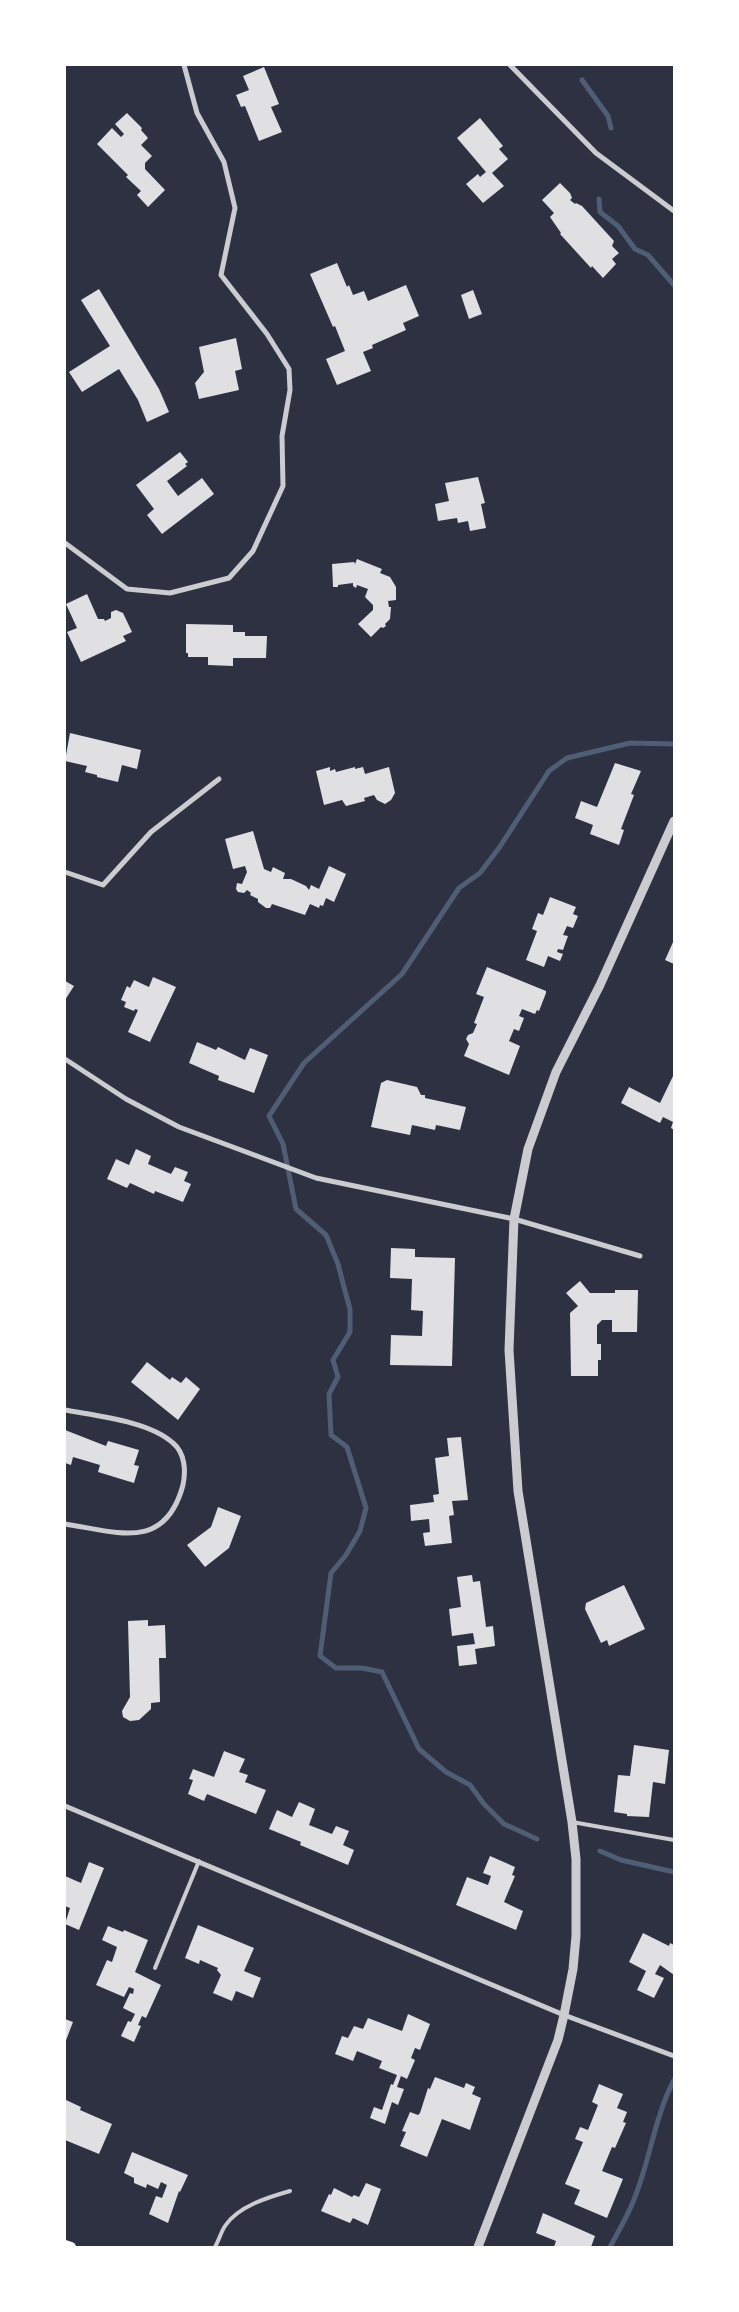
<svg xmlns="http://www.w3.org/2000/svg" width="739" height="2312" font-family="'Work Sans',sans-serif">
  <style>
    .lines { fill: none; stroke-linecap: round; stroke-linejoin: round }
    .stream { stroke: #4f5d75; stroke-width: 5 }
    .building { fill: #e0e0e3 }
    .service { stroke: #caccd0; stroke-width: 4 }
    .minor { stroke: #caccd0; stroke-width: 5 }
    .tertiary { stroke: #caccd0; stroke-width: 9 }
    .secondary { stroke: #fff; stroke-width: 10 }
  </style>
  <rect width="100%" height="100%" fill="#2d3142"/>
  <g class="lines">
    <!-- stream -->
    <g class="stream">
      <polyline points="582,80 608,116 611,128"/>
      <polyline points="599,199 600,212 618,226 635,249 648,255 674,285"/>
      <polyline points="537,1839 504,1824 484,1804 470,1785 446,1772 419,1749 382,1672 362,1668 336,1668 320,1656 331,1573 346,1555 360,1531 366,1508 347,1447 331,1435 329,1394 338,1377 333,1360 350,1332 350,1309 345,1291 338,1264 326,1235 296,1209 283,1144 269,1116 304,1063 402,974 459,888 480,873 499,848 549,771 567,758 630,743 674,744"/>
      <polyline points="600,1851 621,1860 674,1872"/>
      <path d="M610 2247C618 2232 627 2217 633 2202 650 2162 654 2118 674 2080"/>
    </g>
  </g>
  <!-- building -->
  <g class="building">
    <polygon points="264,67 279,104 271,107 282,132 259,141 245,106 241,107 236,95 249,90 243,76"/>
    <polygon points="127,113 142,128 141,130 148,138 141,145 152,156 145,163 145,169 165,190 148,207 137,195 141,191 126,177 128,175 97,144 112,128 121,137 124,134 115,124"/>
    <polygon points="480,118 503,146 499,149 508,159 492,173 504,186 483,203 466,184 478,174 480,177 486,172 457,138"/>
    <polygon points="560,183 570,193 572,198 570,200 575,204 576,203 582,206 614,241 612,246 619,253 612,259 616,264 603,278 592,266 591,268 560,234 561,233 550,217 554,213 542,200"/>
    <polygon points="337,263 347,287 349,285 353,295 364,291 368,301 406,285 419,316 403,323 406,330 372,345 373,348 363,352 371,371 337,385 326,359 345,351 335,326 333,327 310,274"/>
    <polygon points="99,289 159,389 169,412 147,422 138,400 119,369 82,392 69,372 110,346 81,300"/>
    <polygon points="473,290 482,314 469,319 461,295"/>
    <polygon points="236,338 242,369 235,371 239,390 199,399 195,383 204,372 199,347"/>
    <polygon points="180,452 188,462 185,464 187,466 167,481 178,496 202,478 214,494 162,534 147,515 154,509 136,485"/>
    <polygon points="478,477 485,503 481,504 486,528 470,531 468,521 458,523 457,518 438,521 435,504 449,501 445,483"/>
    <polygon points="357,559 382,569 380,573 390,577 396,587 396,600 388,601 389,607 391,607 390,619 385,624 386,626 383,628 381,627 371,637 358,624 373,610 373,605 365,597 368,589 357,585 356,588 353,586 353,583 338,585 338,587 333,587 332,564 354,562 355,564"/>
    <polygon points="87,594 98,619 104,619 105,621 111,618 111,612 116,610 123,613 132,632 123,636 126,641 81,662 67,632 77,628 66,604"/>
    <polygon points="186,624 233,625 233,632 245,632 245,636 267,636 266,658 233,658 233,666 208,665 208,657 188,657 188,653 186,653"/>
    <polygon points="70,733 141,750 137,769 122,765 118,782 97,777 97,775 85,772 87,766 65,761"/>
    <polygon points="615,763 641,771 631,794 634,795 621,829 624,830 619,845 590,834 593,825 575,818 581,801 597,807"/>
    <polygon points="330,767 330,771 335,769 336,772 355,767 355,769 363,767 365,774 389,767 395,793 391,800 385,804 377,800 374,795 364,798 365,801 346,806 342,800 324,805 316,771"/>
    <polygon points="253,831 264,869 271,872 273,867 285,873 283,879 291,879 306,886 309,890 311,885 319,889 329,866 346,874 334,902 326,898 323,906 320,905 319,908 310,904 305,915 272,904 270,908 266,908 258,902 258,899 250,895 251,893 247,890 244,893 238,892 236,889 237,883 242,884 247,872 245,866 233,869 225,839"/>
    <polygon points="550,897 576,907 573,914 578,916 573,928 567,926 563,935 568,936 563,950 558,949 557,952 563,954 560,961 548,956 544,967 526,960 537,931 532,929 538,913 543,915"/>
    <polygon points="674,940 674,964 665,960"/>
    <polygon points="487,967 546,991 546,993 539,1011 537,1010 535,1014 522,1009 519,1016 524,1018 519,1031 514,1029 509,1041 520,1046 509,1075 464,1056 469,1044 466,1039 468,1035 473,1033 477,1024 474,1023 484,997 476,994"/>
    <polygon points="153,977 176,987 150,1042 128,1032 138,1010 135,1009 134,1011 124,1007 126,1002 121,1000 127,986 130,988 134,980 149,987"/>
    <polygon points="65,981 74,986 65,1000"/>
    <polygon points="197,1042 216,1050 218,1047 245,1060 250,1048 268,1055 254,1093 218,1080 219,1076 189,1063"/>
    <polygon points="674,1074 674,1130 671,1128 673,1122 663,1117 660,1123 621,1103 629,1087 660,1103"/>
    <polygon points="387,1080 417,1087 421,1095 425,1095 425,1098 466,1107 460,1130 436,1125 435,1130 412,1125 410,1135 371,1127 381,1083"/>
    <polygon points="136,1149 151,1156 148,1164 171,1174 175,1167 188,1172 184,1181 191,1184 183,1202 155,1191 154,1194 130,1183 127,1188 107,1179 116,1159 129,1165"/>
    <polygon points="391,1248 415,1249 415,1257 455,1258 452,1366 390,1365 391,1335 422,1336 423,1311 411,1310 412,1279 390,1278"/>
    <polygon points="580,1281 590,1293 615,1293 615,1290 638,1290 637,1332 612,1332 612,1320 602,1320 597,1325 597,1344 601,1344 601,1360 598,1360 598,1376 571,1376 570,1313 578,1306 566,1293"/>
    <polygon points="147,1362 170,1380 172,1377 181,1383 186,1377 200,1389 178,1420 131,1382"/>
    <polygon points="65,1430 106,1446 108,1441 139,1450 134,1465 139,1466 134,1483 98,1472 100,1465 73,1457 71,1465 65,1463"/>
    <polygon points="461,1437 468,1500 452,1501 454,1515 449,1516 452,1543 425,1546 423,1533 430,1532 429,1519 411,1521 410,1505 434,1502 433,1495 439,1494 435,1458 449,1456 447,1438"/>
    <polygon points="218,1507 241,1516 229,1548 205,1567 187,1545 211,1527"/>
    <polygon points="472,1575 473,1582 480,1581 486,1627 493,1626 495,1646 475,1649 477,1664 459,1666 457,1646 475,1644 473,1633 452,1636 449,1609 461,1607 457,1577"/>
    <polygon points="624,1585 645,1629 609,1646 607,1640 601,1643 585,1609 586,1603"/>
    <polygon points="148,1620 148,1626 165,1625 166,1658 159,1658 160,1702 151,1703 151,1709 139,1720 130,1721 123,1717 122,1711 130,1697 128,1621"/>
    <polygon points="634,1745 669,1750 665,1784 653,1782 649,1817 627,1816 627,1814 614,1812 618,1775 630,1776"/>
    <polygon points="224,1751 245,1759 239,1772 248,1775 245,1782 266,1790 256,1814 207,1794 204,1801 188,1794 193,1780 189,1779 193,1769 214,1777"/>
    <polygon points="299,1802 315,1809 309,1825 332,1834 336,1826 349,1831 343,1845 354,1850 348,1865 300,1845 301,1842 269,1829 277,1810 292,1817"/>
    <polygon points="490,1856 515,1867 512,1875 515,1876 504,1902 523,1911 516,1930 456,1905 467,1877 488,1885 491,1876 483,1873"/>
    <polygon points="89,1862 104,1868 79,1930 65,1924 70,1908 65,1906 65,1876 81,1883"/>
    <polygon points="198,1925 254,1948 244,1971 261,1978 253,1998 236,1991 232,2001 213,1993 221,1975 217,1970 218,1968 200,1960 199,1964 185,1958"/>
    <polygon points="108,1926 123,1932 124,1930 148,1940 135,1972 161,1985 146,2018 142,2016 138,2025 141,2026 134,2042 121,2036 128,2021 131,2022 135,2014 123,2008 130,1993 133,1994 134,1989 129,1987 124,1997 96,1985 107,1960 112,1962 117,1947 102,1940"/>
    <polygon points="643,1933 669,1946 670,1943 674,1945 674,1975 660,1965 655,1974 664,1978 654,1998 637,1990 646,1971 629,1962"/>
    <polygon points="408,2014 430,2024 420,2050 415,2048 411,2058 415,2060 407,2079 401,2076 397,2087 404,2089 398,2105 392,2102 385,2124 370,2118 374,2107 382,2110 391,2084 393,2085 397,2075 379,2068 382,2061 357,2051 353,2061 335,2054 342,2036 348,2038 354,2026 363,2029 368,2018 402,2031"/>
    <polygon points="65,2019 73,2022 65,2043"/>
    <polygon points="435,2077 464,2088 466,2083 475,2087 472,2094 481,2098 470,2130 442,2119 427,2157 400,2146 406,2132 402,2131 410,2112 418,2115 420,2113 428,2088 430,2089"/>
    <polygon points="599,2084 623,2094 617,2108 627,2112 623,2122 626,2123 615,2148 612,2147 602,2171 623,2179 607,2218 574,2204 580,2190 565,2184 583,2142 575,2139 580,2127 588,2130 598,2105 592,2102"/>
    <polygon points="66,2100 81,2107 80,2110 112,2124 99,2154 65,2140"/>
    <polygon points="132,2152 188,2175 180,2192 179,2191 168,2223 149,2214 156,2196 162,2198 167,2185 161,2182 158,2189 147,2184 146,2188 134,2183 134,2178 124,2173"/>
    <polygon points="366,2183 381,2189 368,2225 353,2218 350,2223 321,2211 329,2194 331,2195 334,2188 352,2197 354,2195 359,2197"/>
    <polygon points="543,2213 595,2236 591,2247 554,2247 556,2241 536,2233"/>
  </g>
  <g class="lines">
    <!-- service -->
    <g class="service">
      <polyline points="572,1822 674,1840"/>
      <polyline points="155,1968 199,1861"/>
      <path d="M215 2247C219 2240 221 2232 225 2226 238 2206 269 2197 290 2191"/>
    </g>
    <!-- minor -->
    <g class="minor">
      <polyline points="510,65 596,153 674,211"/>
      <polyline points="65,543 127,589 170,593 229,578 253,551 283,486 282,436 290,390 289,369 267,334 221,275 235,208 224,162 197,113 184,65"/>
      <polyline points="65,872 103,885 151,832 219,779"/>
      <polyline points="65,1059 126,1099 179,1127 316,1178 514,1219 640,1256"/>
      <path d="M65 1410C97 1416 149 1421 173 1443 185 1453 186 1471 183 1485 165 1552 117 1532 65 1524"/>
      <polyline points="65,1806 564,2015 674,2056"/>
    </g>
    <!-- tertiary -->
    <polyline class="tertiary" points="478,2247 558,2040 564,2015 573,1969 576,1936 576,1859 572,1822 518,1491 509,1350 514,1219 528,1149 556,1072 600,985 674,821"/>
    <!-- secondary -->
    <polyline class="secondary" points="65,2245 71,2247"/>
  </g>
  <!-- border -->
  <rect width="739" height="2312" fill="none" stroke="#ffffff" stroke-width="132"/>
</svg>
